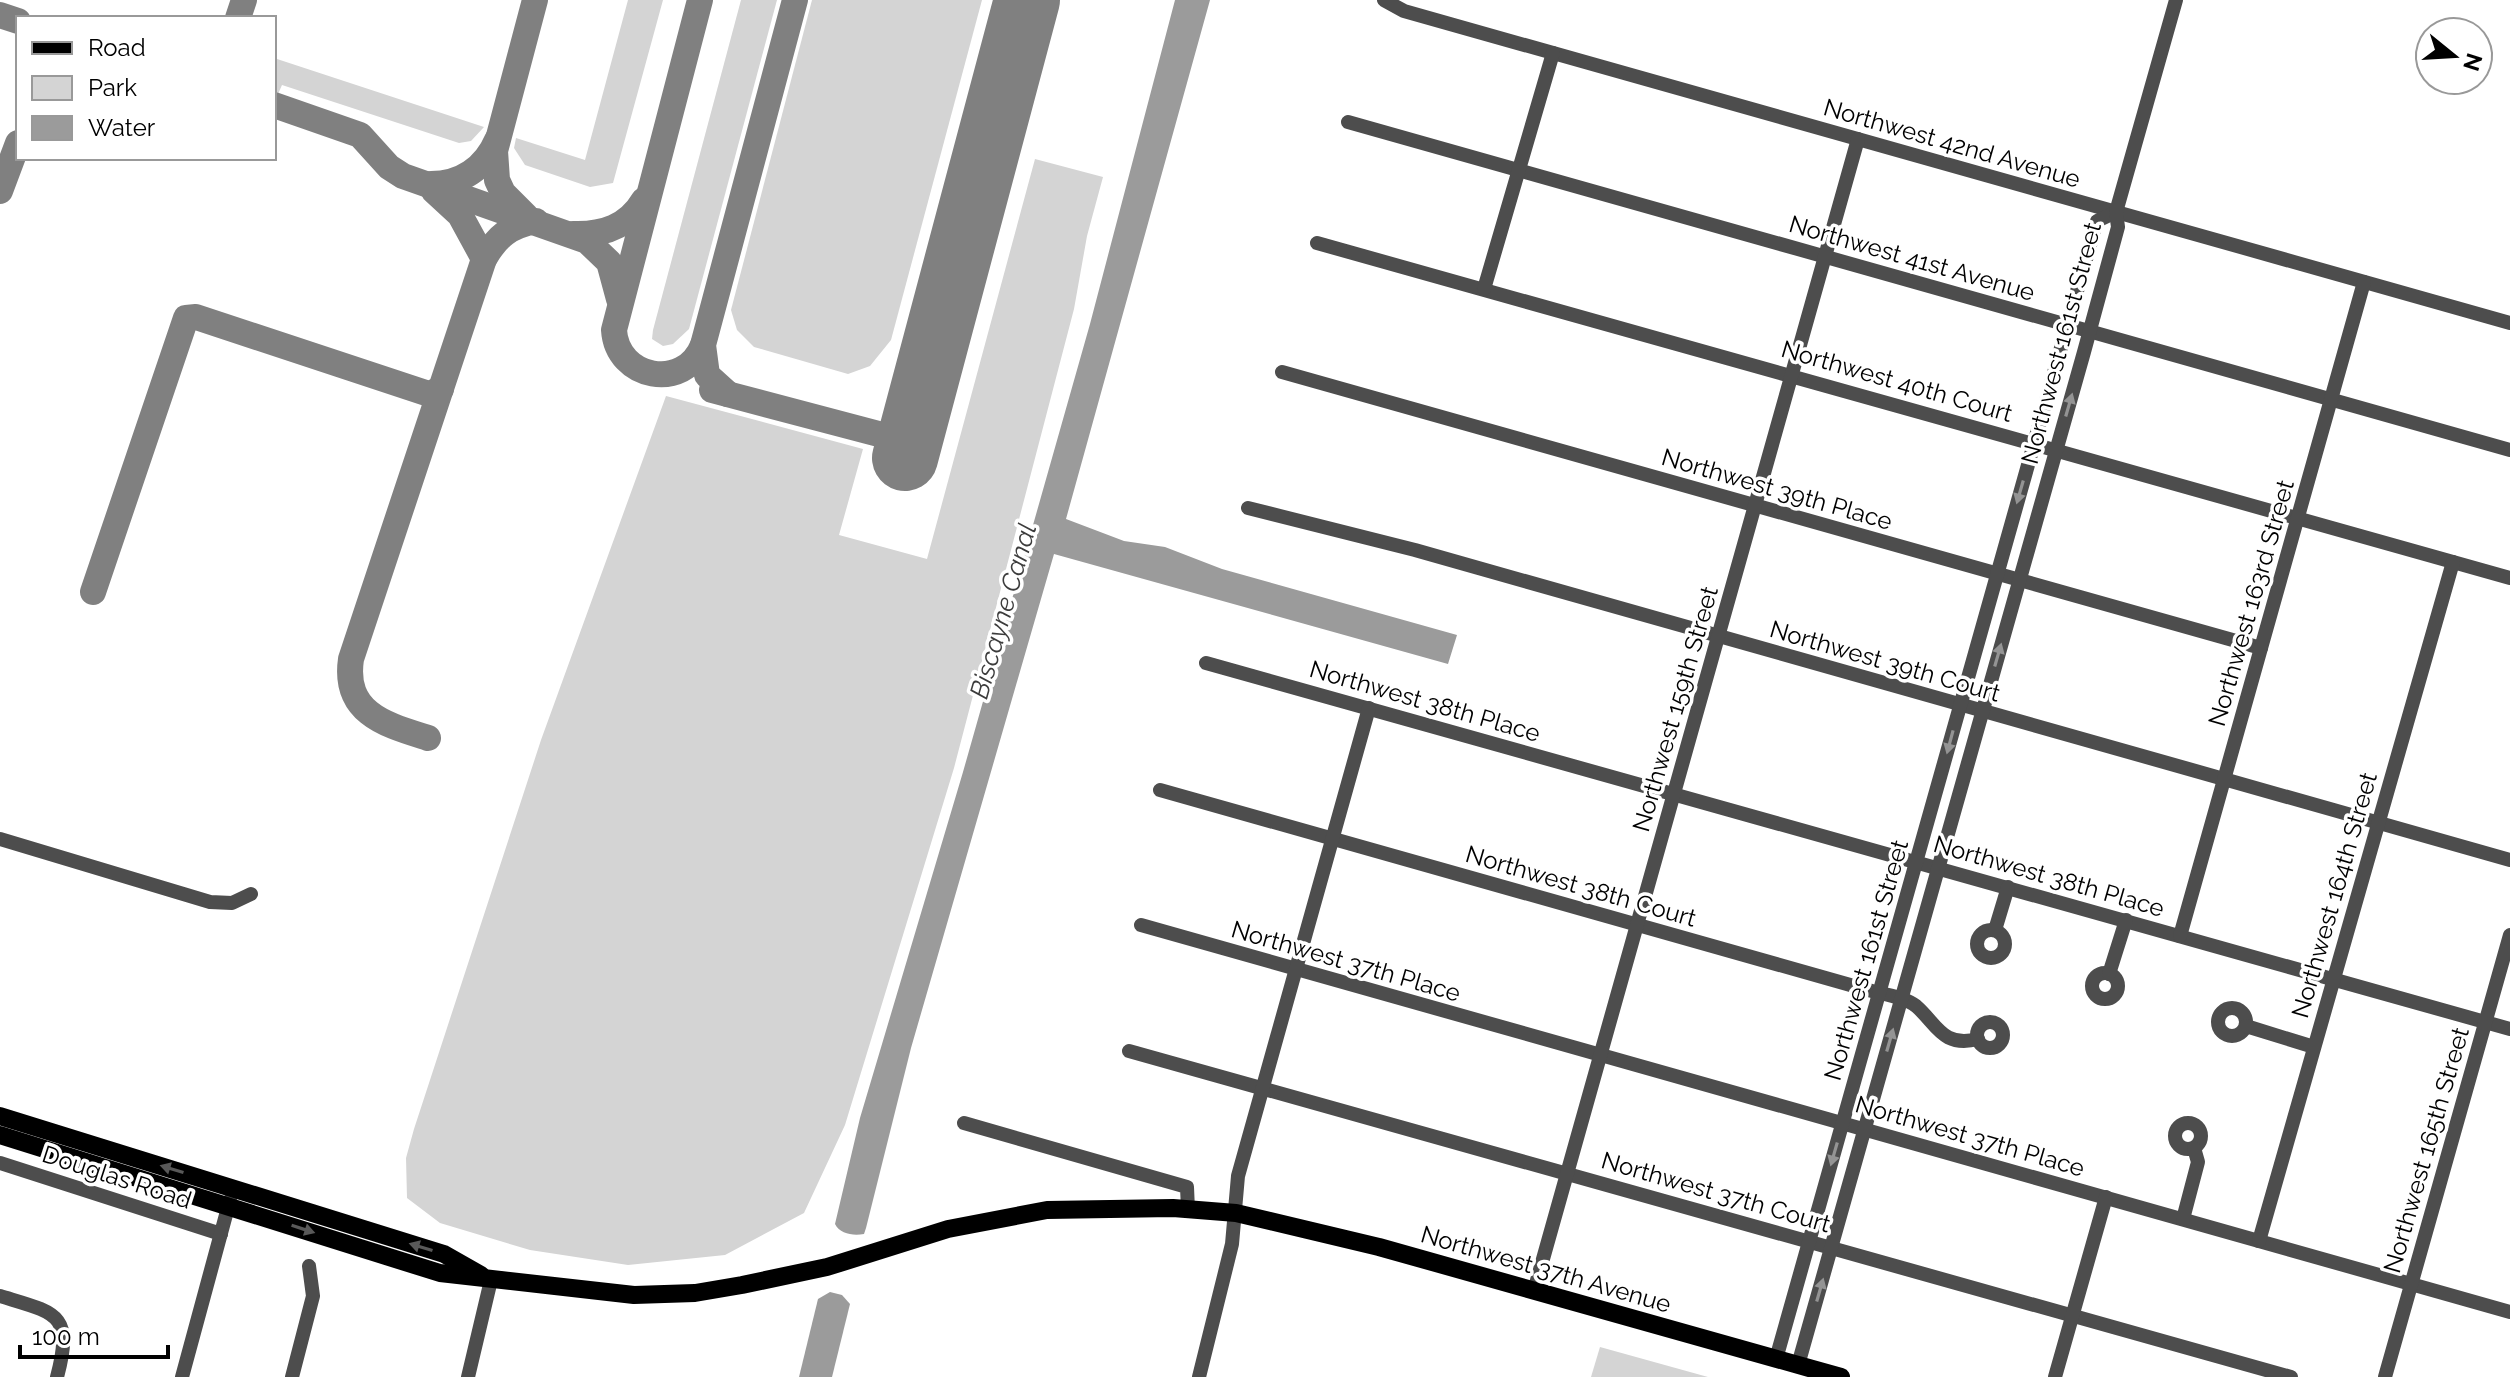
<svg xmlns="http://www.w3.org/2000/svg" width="2510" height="1377" font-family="Raleway,sans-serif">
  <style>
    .green { fill: #d4d4d4 }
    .water { fill: #9b9b9b }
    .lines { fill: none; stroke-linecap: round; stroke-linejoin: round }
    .taxiway { stroke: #808080; stroke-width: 26 }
    .runway { stroke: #808080; stroke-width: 66 }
    .minor { stroke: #4d4d4d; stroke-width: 14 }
    .major { stroke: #000; stroke-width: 18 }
    .oneway { fill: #949494 }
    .oneway2 { fill: #595959 }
    .labels { text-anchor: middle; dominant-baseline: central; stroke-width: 7; stroke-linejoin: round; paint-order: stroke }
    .street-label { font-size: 24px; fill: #000; stroke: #fff }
    .water-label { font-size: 26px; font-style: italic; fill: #3c3c3c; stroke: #fff }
  </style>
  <rect width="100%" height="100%" fill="#fff"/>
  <!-- green -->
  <g class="green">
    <polygon points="628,0 663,0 613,183 590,187 525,165 514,148 516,138 585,160"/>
    <polygon points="741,0 777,0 689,329 673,344 663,346 652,339 653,330"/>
    <polygon points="812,0 982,0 891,340 870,366 848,374 754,347 737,330 731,310"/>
    <polygon points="274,58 484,127 471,141 459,143 282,85 278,94 274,93"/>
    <polygon points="1035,159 1103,177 1087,236 1074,309 954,768 845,1125 804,1213 725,1255 628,1265 530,1250 440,1223 407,1198 406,1158 414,1129 541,740 666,396 863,449 839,535 927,559"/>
    <polygon points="1600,1347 1708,1377 1591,1377"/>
  </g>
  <!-- water -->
  <g class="water">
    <path d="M1175 0H1210L1066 519 1124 541 1165 547 1222 569 1457 635 1448 664 1054 554 911 1048 866 1228 864 1234C853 1236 840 1234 835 1224L860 1118 963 772 1090 324Z"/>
    <polygon points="830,1292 842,1295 850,1304 832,1377 799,1377 818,1299"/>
  </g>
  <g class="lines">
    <!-- taxiway -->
    <g class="taxiway">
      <path d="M700 0 614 330C617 379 684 392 703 345"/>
      <polyline points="0,15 18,21"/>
      <polyline points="238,18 244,0"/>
      <polyline points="274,105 360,135 389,167 403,176 587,241 609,262 619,299"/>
      <path d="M431 184C461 184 485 168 497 140"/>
      <polyline points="0,191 18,143"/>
      <polyline points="434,191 460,215 484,259"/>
      <polyline points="526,216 503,193 497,180 495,151 535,0"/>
      <path d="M573 234C603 235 628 227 644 200"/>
      <polyline points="712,390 909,442"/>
      <polyline points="728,394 707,375 703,345 795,0"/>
      <polyline points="93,592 186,318 196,317 429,394 441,389"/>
      <path d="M428 738C387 725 343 714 351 659L484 259C497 236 510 226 536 221"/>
    </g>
    <!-- runway -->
    <polyline class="runway" points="905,458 1027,0"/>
    <!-- minor -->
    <g class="minor">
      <polyline points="1384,0 1404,11 2510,323"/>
      <polyline points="1348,122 2510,450"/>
      <polyline points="1317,243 2510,578"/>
      <polyline points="1484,289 1553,53"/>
      <polyline points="1282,372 2261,648"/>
      <polyline points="1248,508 1415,550 2510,860"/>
      <polyline points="1206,663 2510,1029"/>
      <path d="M1160 790 1868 990C1882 994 1905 997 1916 1006 1937 1024 1942 1048 1978 1039"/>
      <polyline points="0,839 210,902 232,903 251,894"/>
      <polyline points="1141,925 2510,1312"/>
      <circle cx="1991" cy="944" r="14"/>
      <polyline points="1995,930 2008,887"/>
      <polyline points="2180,936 2364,282"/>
      <circle cx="2105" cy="986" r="13"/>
      <polyline points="2109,974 2126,920"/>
      <circle cx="2232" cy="1022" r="14"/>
      <circle cx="1990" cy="1035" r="13"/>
      <polyline points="2246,1026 2314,1047"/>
      <polyline points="1129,1051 2291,1377"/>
      <circle cx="2188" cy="1136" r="13"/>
      <polyline points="964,1123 1187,1187 1188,1210"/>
      <polyline points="0,1163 221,1234"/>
      <polyline points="2183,1219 2198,1162 2194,1148"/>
      <polyline points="2259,1241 2453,562"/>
      <polyline points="1534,1291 1858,139"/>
      <path d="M0 1296C56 1313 74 1313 57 1377"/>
      <polyline points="1776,1359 2090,245 2097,221 2116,212"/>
      <polyline points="1798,1365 2084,352 2118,227 2116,212 2176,0"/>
      <polyline points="182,1377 230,1200"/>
      <polyline points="292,1377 313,1296 309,1266"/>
      <polyline points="468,1377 491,1280"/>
      <polyline points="1199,1377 1232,1244 1238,1176 1369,708"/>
      <polyline points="2055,1377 2106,1197"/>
      <polyline points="2385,1377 2510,935"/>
    </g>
    <!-- major -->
    <g class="major">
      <polyline points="0,1116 444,1254 481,1275"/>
      <polyline points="0,1135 440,1273 634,1295 695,1293 742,1285 827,1267 948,1229 1047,1210 1173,1208 1236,1213 1379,1247 1841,1377"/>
    </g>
  </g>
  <!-- one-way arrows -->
  <defs><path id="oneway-solid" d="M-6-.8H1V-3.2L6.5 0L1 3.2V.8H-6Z" transform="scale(2)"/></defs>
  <g class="oneway">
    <use href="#oneway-solid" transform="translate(2069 405) rotate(-74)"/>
    <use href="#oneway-solid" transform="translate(2020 492) rotate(106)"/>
    <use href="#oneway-solid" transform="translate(1998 655) rotate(-74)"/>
    <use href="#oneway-solid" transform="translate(1950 742) rotate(105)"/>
    <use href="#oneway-solid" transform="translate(1890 1040) rotate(-74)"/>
    <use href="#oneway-solid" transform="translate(1834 1154) rotate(106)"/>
    <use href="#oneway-solid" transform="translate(1820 1290) rotate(-74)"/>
  </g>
  <g class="oneway2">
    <use href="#oneway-solid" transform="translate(172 1169) rotate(-163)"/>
    <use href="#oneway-solid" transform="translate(303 1229) rotate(18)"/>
    <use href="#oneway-solid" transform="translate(421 1247) rotate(-163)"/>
  </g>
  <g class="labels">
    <!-- street labels -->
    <g class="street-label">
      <text transform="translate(1952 143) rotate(16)">Northwest 42nd Avenue</text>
      <text transform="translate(1912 258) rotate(16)">Northwest 41st Avenue</text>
      <text transform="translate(2061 343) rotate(-75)">Northwest 161st Street</text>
      <text transform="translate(1897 381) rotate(16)">Northwest 40th Court</text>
      <text transform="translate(1777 489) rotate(16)">Northwest 39th Place</text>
      <text transform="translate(2251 603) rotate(-74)">Northwest 163rd Street</text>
      <text transform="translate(1885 661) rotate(16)">Northwest 39th Court</text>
      <text transform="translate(1425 701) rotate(16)">Northwest 38th Place</text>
      <text transform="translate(1675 709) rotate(-74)">Northwest 159th Street</text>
      <text transform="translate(2049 876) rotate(16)">Northwest 38th Place</text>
      <text transform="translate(1581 886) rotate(16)">Northwest 38th Court</text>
      <text transform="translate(2334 895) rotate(-74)">Northwest 164th Street</text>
      <text transform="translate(1866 960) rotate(-74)">Northwest 161st Street</text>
      <text transform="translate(1346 961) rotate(16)">Northwest 37th Place</text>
      <text transform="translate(1970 1136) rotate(16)">Northwest 37th Place</text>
      <text transform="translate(2426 1150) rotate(-74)">Northwest 165th Street</text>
      <text transform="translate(117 1177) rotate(18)">Douglas Road</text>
      <text transform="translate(1716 1192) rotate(16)">Northwest 37th Court</text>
      <text transform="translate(1546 1269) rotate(16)">Northwest 37th Avenue</text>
    </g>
    <!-- water labels -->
    <g class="water-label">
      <text transform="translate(1003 611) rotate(-74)">Biscayne Canal</text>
    </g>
  </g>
  <!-- legend -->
  <rect x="16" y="16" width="260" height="144" fill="#ffffff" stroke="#999999" stroke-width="2"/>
  <rect x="32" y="42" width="40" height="12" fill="#000000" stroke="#999999" stroke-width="2"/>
  <text x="88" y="56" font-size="24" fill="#000000">Road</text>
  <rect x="32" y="76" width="40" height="24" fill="#d4d4d4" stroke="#999999" stroke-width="2"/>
  <text x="88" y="96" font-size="24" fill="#000000">Park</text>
  <rect x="32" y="116" width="40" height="24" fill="#9b9b9b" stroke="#999999" stroke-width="2"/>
  <text x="88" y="136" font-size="24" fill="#000000">Water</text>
  <!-- north arrow -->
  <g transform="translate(2454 56) rotate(108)"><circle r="38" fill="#ffffff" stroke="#999999" stroke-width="2"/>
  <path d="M0-6L14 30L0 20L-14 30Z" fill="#000000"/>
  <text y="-12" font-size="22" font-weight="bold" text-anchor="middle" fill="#000000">N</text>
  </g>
  <!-- scale -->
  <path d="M20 1345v12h148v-12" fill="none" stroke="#000000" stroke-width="4"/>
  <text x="32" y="1345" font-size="24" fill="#000000" stroke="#ffffff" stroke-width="6" paint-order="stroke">100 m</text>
</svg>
